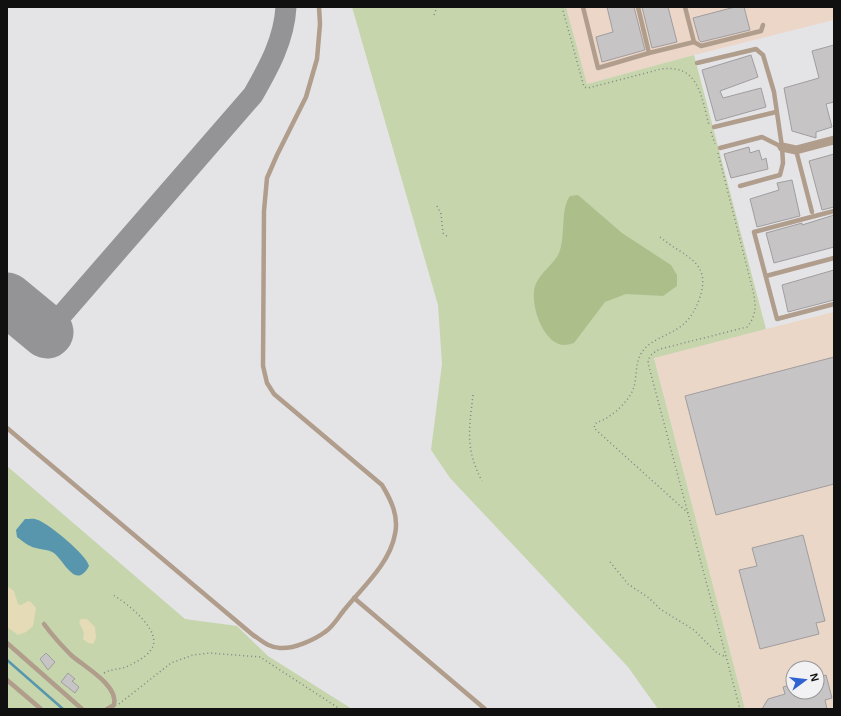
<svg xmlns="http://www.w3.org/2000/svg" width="841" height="716" font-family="Arial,sans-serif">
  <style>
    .commercial { fill: #ebd6c8 }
    .industrial { fill: #ead7c7; fill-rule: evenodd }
    .green { fill: #c6d5ac }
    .forest { fill: #acbf8b }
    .sand { fill: #e5dbb6 }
    .water { fill: #5896ae }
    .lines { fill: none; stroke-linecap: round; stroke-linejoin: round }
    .stream { stroke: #5896ae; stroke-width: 2.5 }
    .taxiway { stroke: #949497; stroke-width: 21 }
    .runway { stroke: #949497; stroke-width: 53 }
    .building { fill: #c7c4c6; stroke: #a09d9f }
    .path { stroke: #858587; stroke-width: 1.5; stroke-dasharray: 1 3; stroke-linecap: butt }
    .lane { stroke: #b09d8c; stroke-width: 4.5 }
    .street { stroke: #b09d8c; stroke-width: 9 }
  </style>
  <rect width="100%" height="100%" fill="#e4e4e7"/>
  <!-- commercial -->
  <polygon class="commercial" points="566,7 834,7 834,20 694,55 587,84"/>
  <!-- industrial -->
  <path class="industrial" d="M834 312V709H745L654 357ZM793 668H817V692H793Z"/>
  <!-- green -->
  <g class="green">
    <polygon points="352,7 566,7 587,84 694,55 766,329 654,358 745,709 658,709 628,667 450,478 431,450 442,364 438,305"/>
    <polygon points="7,466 185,619 237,626 268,656 352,709 7,709"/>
  </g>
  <!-- forest -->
  <path class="forest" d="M578 195 622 233 671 265 677 275V286L663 296 626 294 605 302 574 343C571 344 566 345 562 345 543 341 532 309 534 291 536 275 553 266 559 253 566 236 560 209 570 196Z"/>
  <!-- sand -->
  <g class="sand">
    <polygon points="7,586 14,591 18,604 21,605 28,601 31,602 36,608 33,626 26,632 18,635 7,627"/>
    <polygon points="81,619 87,619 95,627 96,638 93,644 88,643 83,639 84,633 79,622"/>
  </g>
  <!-- water -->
  <path class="water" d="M25 519C30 519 34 518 38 520 49 524 87 555 89 566 75 592 63 557 52 552 47 549 41 550 36 548 30 547 22 541 17 537L16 530Z"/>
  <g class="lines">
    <!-- stream -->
    <polyline class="stream" points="7,660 63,709"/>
    <!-- taxiway -->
    <path class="taxiway" d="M47 332 253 95C269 67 284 40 286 7"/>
    <!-- runway -->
    <polyline class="runway" points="7,299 47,332"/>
  </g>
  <!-- building -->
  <g class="building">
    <polygon points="607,7 634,7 645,50 602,62 596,37 613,32"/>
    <polygon points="642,7 668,7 677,42 652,48"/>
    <polygon points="735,7 744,7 750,30 701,42 699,40 693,18"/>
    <polygon points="834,45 834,102 826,104 832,127 816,132 816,138 792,131 784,88 819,78 812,51"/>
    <polygon points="751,55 758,77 720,91 723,98 761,88 766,107 716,121 702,70"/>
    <polygon points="749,147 750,153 759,150 762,160 766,158 768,169 731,178 724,154"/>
    <polygon points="834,154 834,207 822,210 809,161"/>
    <polygon points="792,180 800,216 757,227 750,199 779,190 777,183"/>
    <polygon points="834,215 834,247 774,263 766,233 802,223 802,225"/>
    <polygon points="834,270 834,300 788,312 782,285"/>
    <polygon points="834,357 834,484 716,515 685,396"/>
    <polygon points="803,535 825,621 816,623 819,634 760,649 739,570 757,566 752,548"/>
    <polygon points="46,653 55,662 48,670 40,659"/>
    <polygon points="68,673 75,679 72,681 79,687 75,693 61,682"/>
    <polygon points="826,675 832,698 825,700 827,709 762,709 768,699 785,694 783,687 793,684 793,692 817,692 817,678"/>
  </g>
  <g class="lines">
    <!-- path -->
    <g class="path">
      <path d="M562 7 584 87 588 88 661 69C699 64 701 96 709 125"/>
      <polyline points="434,15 437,7"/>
      <polyline points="711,132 715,144"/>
      <path d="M718 153 753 291C756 305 757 315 747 327L660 349C653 353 649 355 648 363L740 709"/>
      <polyline points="437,206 441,214 443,233 448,237"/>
      <path d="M660 237C685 258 713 261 699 300 694 313 688 322 677 329 666 336 649 341 642 352 635 363 637 376 634 387 630 399 618 411 608 417 604 420 599 421 595 424L594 428 688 513"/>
      <path d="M473 395C469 430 465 448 482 481"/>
      <polyline points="610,562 628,584 649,598 660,609 694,630 717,653 726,657"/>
      <path d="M104 673C113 668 122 670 130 665 136 662 146 657 150 651 166 633 127 603 113 595"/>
      <polyline points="119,704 171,663 193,655 210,653 260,657 340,709"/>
    </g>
    <!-- lane -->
    <g class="lane">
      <polyline points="583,7 598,68 649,53 638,7"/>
      <polyline points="694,42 701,46 761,31 763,25"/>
      <polyline points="649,53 694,42 685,7"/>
      <polyline points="697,63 756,49 763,55 774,92 782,147 783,163 780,175 740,186"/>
      <polyline points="714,127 776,112"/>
      <polyline points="720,148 762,137 782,147"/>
      <polyline points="796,150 812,212"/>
      <polyline points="834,211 754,232 777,319 834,304"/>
      <polyline points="766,276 834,258"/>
      <path d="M7 428 253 635C261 640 269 648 280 648 294 649 314 640 325 632 333 627 339 616 345 609 363 587 390 563 395 534 399 516 391 500 382 485L274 394 267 383 263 366 264 211 267 178 277 155 306 97 317 59 320 24 319 7"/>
      <polyline points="354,598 485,709"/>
      <path d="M44 624C52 635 61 645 71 655 83 666 119 685 114 705L107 709"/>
      <polyline points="7,643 82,709"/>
      <polyline points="7,680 41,709"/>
    </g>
    <!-- street -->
    <polyline class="street" points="782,147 796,150 834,140"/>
  </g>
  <!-- border -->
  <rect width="841" height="716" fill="none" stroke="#101011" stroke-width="16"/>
  <!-- north arrow -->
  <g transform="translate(805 680) rotate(75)"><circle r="19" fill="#f2f2f4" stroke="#989899"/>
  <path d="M0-3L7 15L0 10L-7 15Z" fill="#3062d1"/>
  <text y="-6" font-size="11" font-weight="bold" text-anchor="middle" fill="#101011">N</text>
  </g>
</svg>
